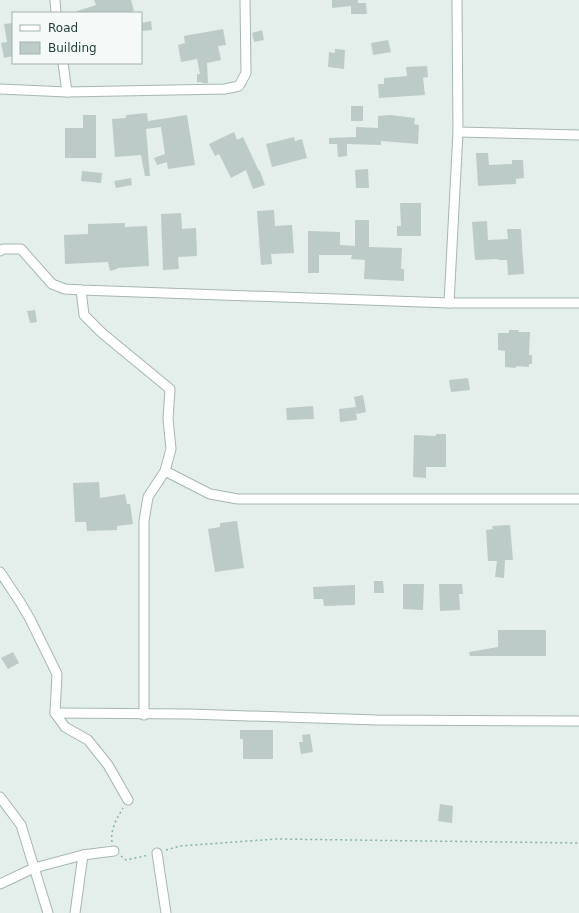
<svg xmlns="http://www.w3.org/2000/svg" width="579" height="913" font-family="'DejaVu Sans',sans-serif">
  <style>
    .building { fill: #bccbc8 }
    .lines { fill: none; stroke-linecap: round; stroke-linejoin: round }
    .minor-casing { stroke: #a6b6b4; stroke-width: 11 }
    .path { stroke: #84b2ac; stroke-width: 1.5; stroke-dasharray: 2 3; stroke-linecap: butt }
    .minor { stroke: #fff; stroke-width: 9 }
  </style>
  <rect width="100%" height="100%" fill="#e4eeeb"/>
  <!-- building -->
  <g class="building">
    <polygon points="94,0 131,0 134,11 127,13 77,13 77,11 96,5"/>
    <polygon points="332,0 358,0 358,3 366,3 367,14 351,14 351,6 332,8"/>
    <polygon points="151,21 152,30 141,31 141,23"/>
    <polygon points="13,23 13,56 4,58 1,43 7,42 4,24"/>
    <polygon points="223,29 226,45 218,46 221,60 207,63 208,83 202,83 202,82 197,82 197,74 200,74 197,59 181,62 178,45 185,43 184,36"/>
    <polygon points="262,30 264,40 254,42 252,33"/>
    <polygon points="388,40 391,52 373,55 371,43"/>
    <polygon points="335,49 345,50 344,69 328,67 329,52 335,53"/>
    <polygon points="427,66 428,77 423,78 425,95 379,98 378,84 384,84 384,78 407,76 406,67"/>
    <rect x="351" y="106" width="12" height="15"/>
    <polygon points="147,113 148,121 187,115 195,165 168,169 167,162 157,165 154,158 165,154 161,127 146,129 150,176 145,176 141,155 115,157 112,119 126,118 126,115"/>
    <polygon points="83,115 96,115 96,158 65,158 65,128 83,128"/>
    <polygon points="390,115 415,118 414,124 419,125 418,144 381,141 381,145 347,144 347,156 338,157 337,144 329,144 329,138 356,137 356,127 378,128 378,116"/>
    <polygon points="234,132 237,140 243,137 259,171 260,171 265,185 253,189 246,170 231,178 219,154 215,156 209,144"/>
    <polygon points="294,137 295,141 302,139 307,158 272,167 266,144"/>
    <polygon points="476,153 488,153 489,165 512,164 512,160 523,160 524,178 516,179 516,184 478,186"/>
    <polygon points="368,169 369,188 356,188 355,170"/>
    <polygon points="82,171 102,173 101,183 81,181"/>
    <polygon points="131,178 132,185 116,188 114,181"/>
    <polygon points="400,203 421,203 421,236 397,236 397,226 401,226"/>
    <polygon points="274,210 275,226 292,225 294,253 271,254 272,264 261,265 257,211"/>
    <polygon points="181,213 182,229 196,228 197,256 178,257 179,269 163,270 161,214"/>
    <polygon points="355,220 369,220 369,247 402,248 401,269 404,269 404,281 364,279 365,260 351,259 352,255 319,255 319,273 308,273 308,231 340,232 340,245 355,246"/>
    <polygon points="487,221 488,240 508,239 507,229 521,229 524,274 508,275 507,260 498,260 498,259 475,260 472,222"/>
    <polygon points="125,223 125,227 147,226 149,266 117,268 117,269 110,271 108,262 65,264 64,235 88,234 88,224"/>
    <polygon points="35,310 37,322 30,323 27,311"/>
    <polygon points="509,330 519,330 518,332 530,332 529,355 532,355 532,364 529,364 529,367 516,366 516,368 505,367 505,351 498,350 498,333 509,333"/>
    <polygon points="468,378 470,390 451,392 449,380"/>
    <polygon points="363,395 366,412 357,414 356,410 357,420 340,422 339,409 356,407 354,397"/>
    <polygon points="313,406 314,419 287,420 286,408"/>
    <polygon points="436,434 446,434 446,467 426,467 426,478 413,477 414,435 436,436"/>
    <polygon points="99,482 100,498 125,494 127,504 130,504 133,524 117,526 117,530 87,531 86,522 75,522 73,483"/>
    <polygon points="237,521 244,568 215,572 208,529 220,527 220,523"/>
    <polygon points="510,525 513,560 505,560 504,578 495,577 497,561 488,561 486,530 493,529 492,526"/>
    <polygon points="374,581 383,581 384,593 374,593"/>
    <polygon points="403,584 424,584 423,610 403,609"/>
    <polygon points="439,584 462,584 463,594 459,594 460,610 440,611"/>
    <polygon points="355,585 355,605 324,606 323,599 314,599 313,587"/>
    <polygon points="498,630 546,630 546,656 470,656 469,652 498,647"/>
    <polygon points="13,652 19,663 8,669 1,658"/>
    <polygon points="240,730 273,730 273,759 243,759 243,739 240,739"/>
    <polygon points="310,734 313,752 301,754 299,742 303,742 302,735"/>
    <polygon points="440,804 453,806 452,823 438,821"/>
  </g>
  <g class="lines">
    <defs>
      <g id="minor">
        <polyline points="55,0 56,13"/>
        <polyline points="63,63 67,92"/>
        <polyline points="0,89 67,92 225,89 239,86 246,73 245,0"/>
        <polyline points="458,132 579,135"/>
        <polyline points="0,251 3,249 21,249 52,284 65,289 81,290 449,303 579,303"/>
        <polyline points="81,290 84,315 102,333 170,389 168,419 171,449 165,471 148,497 144,521 144,715"/>
        <polyline points="449,303 458,132 457,0"/>
        <polyline points="165,471 210,494 238,499 579,499"/>
        <polyline points="0,572 20,602 30,619 57,674 55,713 65,727 88,740 108,765 128,800"/>
        <polyline points="55,713 189,714 377,720 579,721"/>
        <polyline points="0,797 21,825 48,913"/>
        <polyline points="157,853 166,913"/>
        <polyline points="0,884 34,868 83,855 114,851"/>
        <polyline points="75,913 83,855"/>
      </g>
    </defs>
    <!-- minor casing -->
    <use href="#minor" class="minor-casing"/>
    <!-- path -->
    <g class="path">
      <path d="M112 842C110 830 117 818 123 808"/>
      <polyline points="166,850 180,846 276,839 579,843"/>
      <polyline points="121,856 126,860 149,855"/>
    </g>
    <!-- minor -->
    <use href="#minor" class="minor"/>
  </g>
  <!-- legend -->
  <rect x="12" y="12" width="130" height="52" fill="#f5faf8" stroke="#a1b0ae"/>
  <rect x="20" y="25" width="20" height="6" fill="#ffffff" stroke="#a1b0ae"/>
  <text x="48" y="32" font-size="12" fill="#23403e">Road</text>
  <rect x="20" y="42" width="20" height="12" fill="#bccbc8" stroke="#a1b0ae"/>
  <text x="48" y="52" font-size="12" fill="#23403e">Building</text>
</svg>
